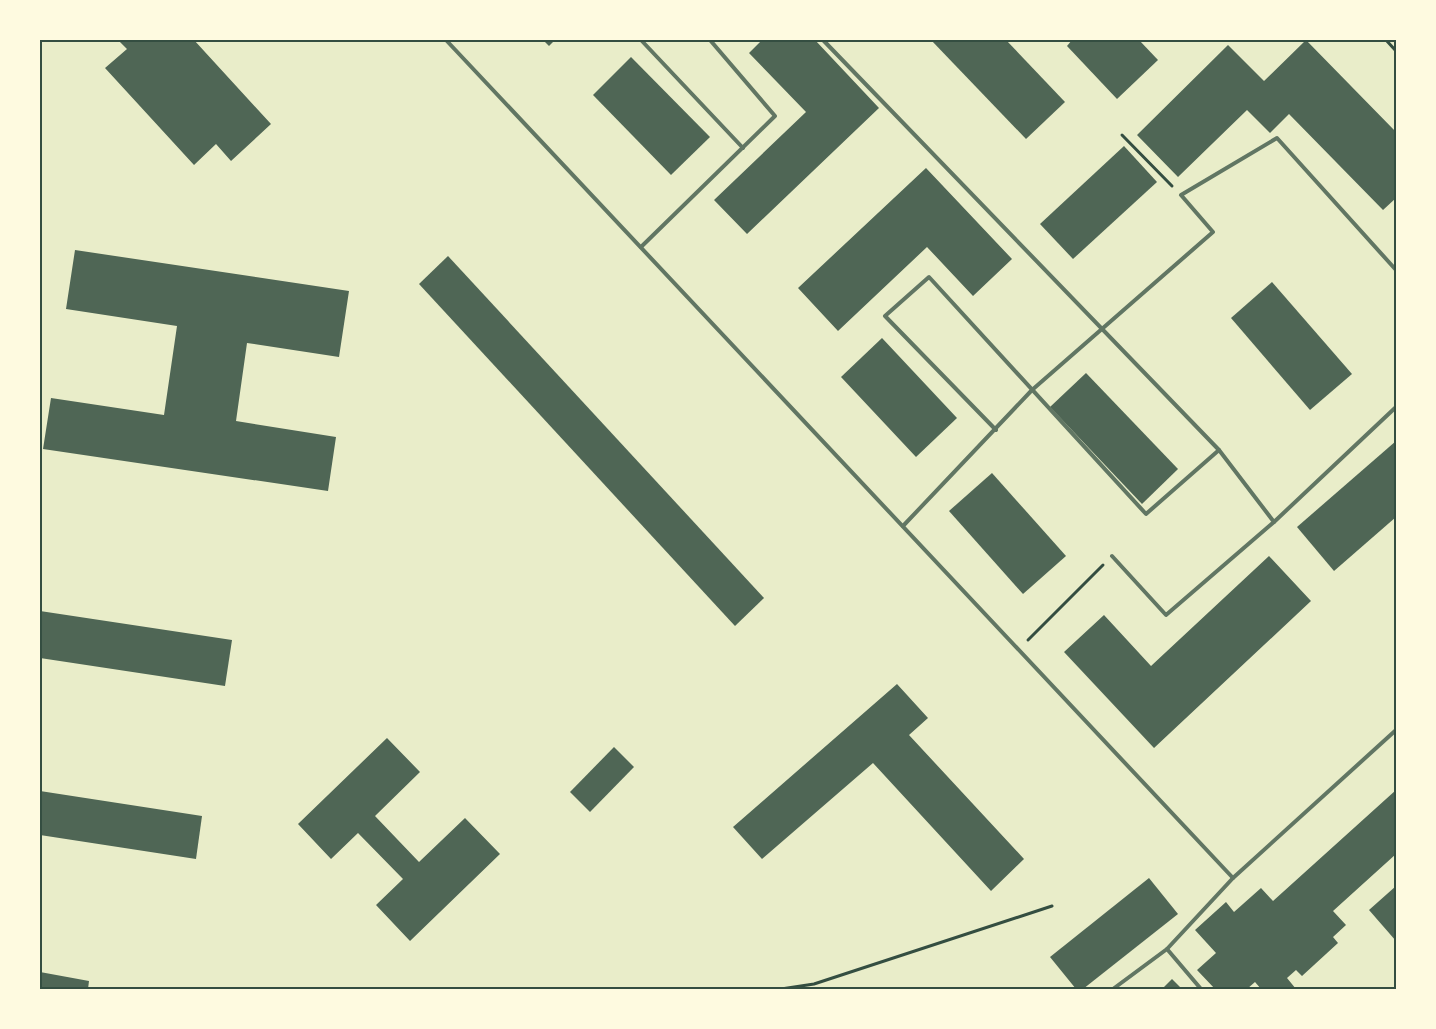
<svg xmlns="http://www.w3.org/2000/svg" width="1436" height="1029" font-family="Overpass,sans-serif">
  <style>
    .building { fill: #4f6655 }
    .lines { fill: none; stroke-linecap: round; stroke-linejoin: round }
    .path { stroke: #344e41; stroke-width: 3 }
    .service { stroke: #617663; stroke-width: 4 }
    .neatline { fill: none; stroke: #344e41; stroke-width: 2 }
  </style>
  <rect width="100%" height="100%" fill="#e9edc9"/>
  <!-- building -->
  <g class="building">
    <polygon points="118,40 194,40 271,124 231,161 216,144 194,165 105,68 127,49"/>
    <polygon points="543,40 555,40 549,46"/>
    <polygon points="762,40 815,40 879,108 747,234 714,200 806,112 749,53"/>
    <polygon points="931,40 1006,40 1065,102 1026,139"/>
    <polygon points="1072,40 1139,40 1158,60 1117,99 1067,46"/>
    <polygon points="1306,40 1396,132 1396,198 1383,210 1289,114 1270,133 1247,110 1178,177 1137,135 1228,45 1264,81"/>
    <polygon points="631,57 710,137 671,175 593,95"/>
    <polygon points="1124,146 1157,182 1073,259 1040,224"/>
    <polygon points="926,168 1012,259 973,296 927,247 838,331 798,288"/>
    <polygon points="75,250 349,291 339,357 247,343 236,421 336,437 328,491 43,449 51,398 164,415 177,326 66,309"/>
    <polygon points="448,256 764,598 735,626 419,284"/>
    <polygon points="1272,282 1352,374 1310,410 1231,318"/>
    <polygon points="882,338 957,418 916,457 841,377"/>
    <polygon points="1086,373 1178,469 1142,504 1050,407"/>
    <polygon points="1396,441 1396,517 1334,571 1297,527"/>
    <polygon points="992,473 1066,556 1023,594 949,511"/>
    <polygon points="1269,556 1311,601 1154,748 1064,652 1104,615 1151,666"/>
    <polygon points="40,611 232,640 225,686 40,658"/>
    <polygon points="897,684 928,718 909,735 1024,859 991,891 873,763 762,859 733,827"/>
    <polygon points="387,738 420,772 375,816 419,862 465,818 500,854 410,941 376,905 403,879 358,833 331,859 298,824"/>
    <polygon points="614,747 634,767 590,812 570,792"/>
    <polygon points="1396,790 1396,854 1333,911 1346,925 1333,937 1338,943 1302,976 1296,970 1287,978 1296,989 1261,989 1255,982 1247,989 1215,989 1197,970 1216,953 1195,930 1226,902 1234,912 1261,888 1273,901"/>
    <polygon points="40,791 202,816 196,859 40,835"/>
    <polygon points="1149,878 1178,914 1083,989 1076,989 1050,957"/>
    <polygon points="1396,886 1396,941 1369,910"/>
    <polygon points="40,972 89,981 88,989 40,989"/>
    <polygon points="1172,979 1182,989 1162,989"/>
  </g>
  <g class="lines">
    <!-- path -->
    <g class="path">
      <polyline points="1386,40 1396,51"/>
      <polyline points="1122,135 1172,186"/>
      <polyline points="1028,640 1103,565"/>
      <polyline points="781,989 814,984 1052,906"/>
    </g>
    <!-- service -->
    <g class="service">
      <polyline points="446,40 1233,878 1396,730"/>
      <polyline points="641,40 743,148"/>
      <polyline points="823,40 1219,450 1274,522 1396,407"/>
      <polyline points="641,247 775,116 710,40"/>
      <polyline points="996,430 885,316 929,277 1146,514 1219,450"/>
      <polyline points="903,526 1032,390 1213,232 1181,195 1277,138 1396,270"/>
      <polyline points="1112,556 1166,615 1274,522"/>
      <polyline points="1167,949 1201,989"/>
      <polyline points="1113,989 1167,949 1233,878"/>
    </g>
  </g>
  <!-- border -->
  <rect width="1436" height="1029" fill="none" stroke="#fefae0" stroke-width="82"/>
  <rect x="41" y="41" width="1354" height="947" class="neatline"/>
</svg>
